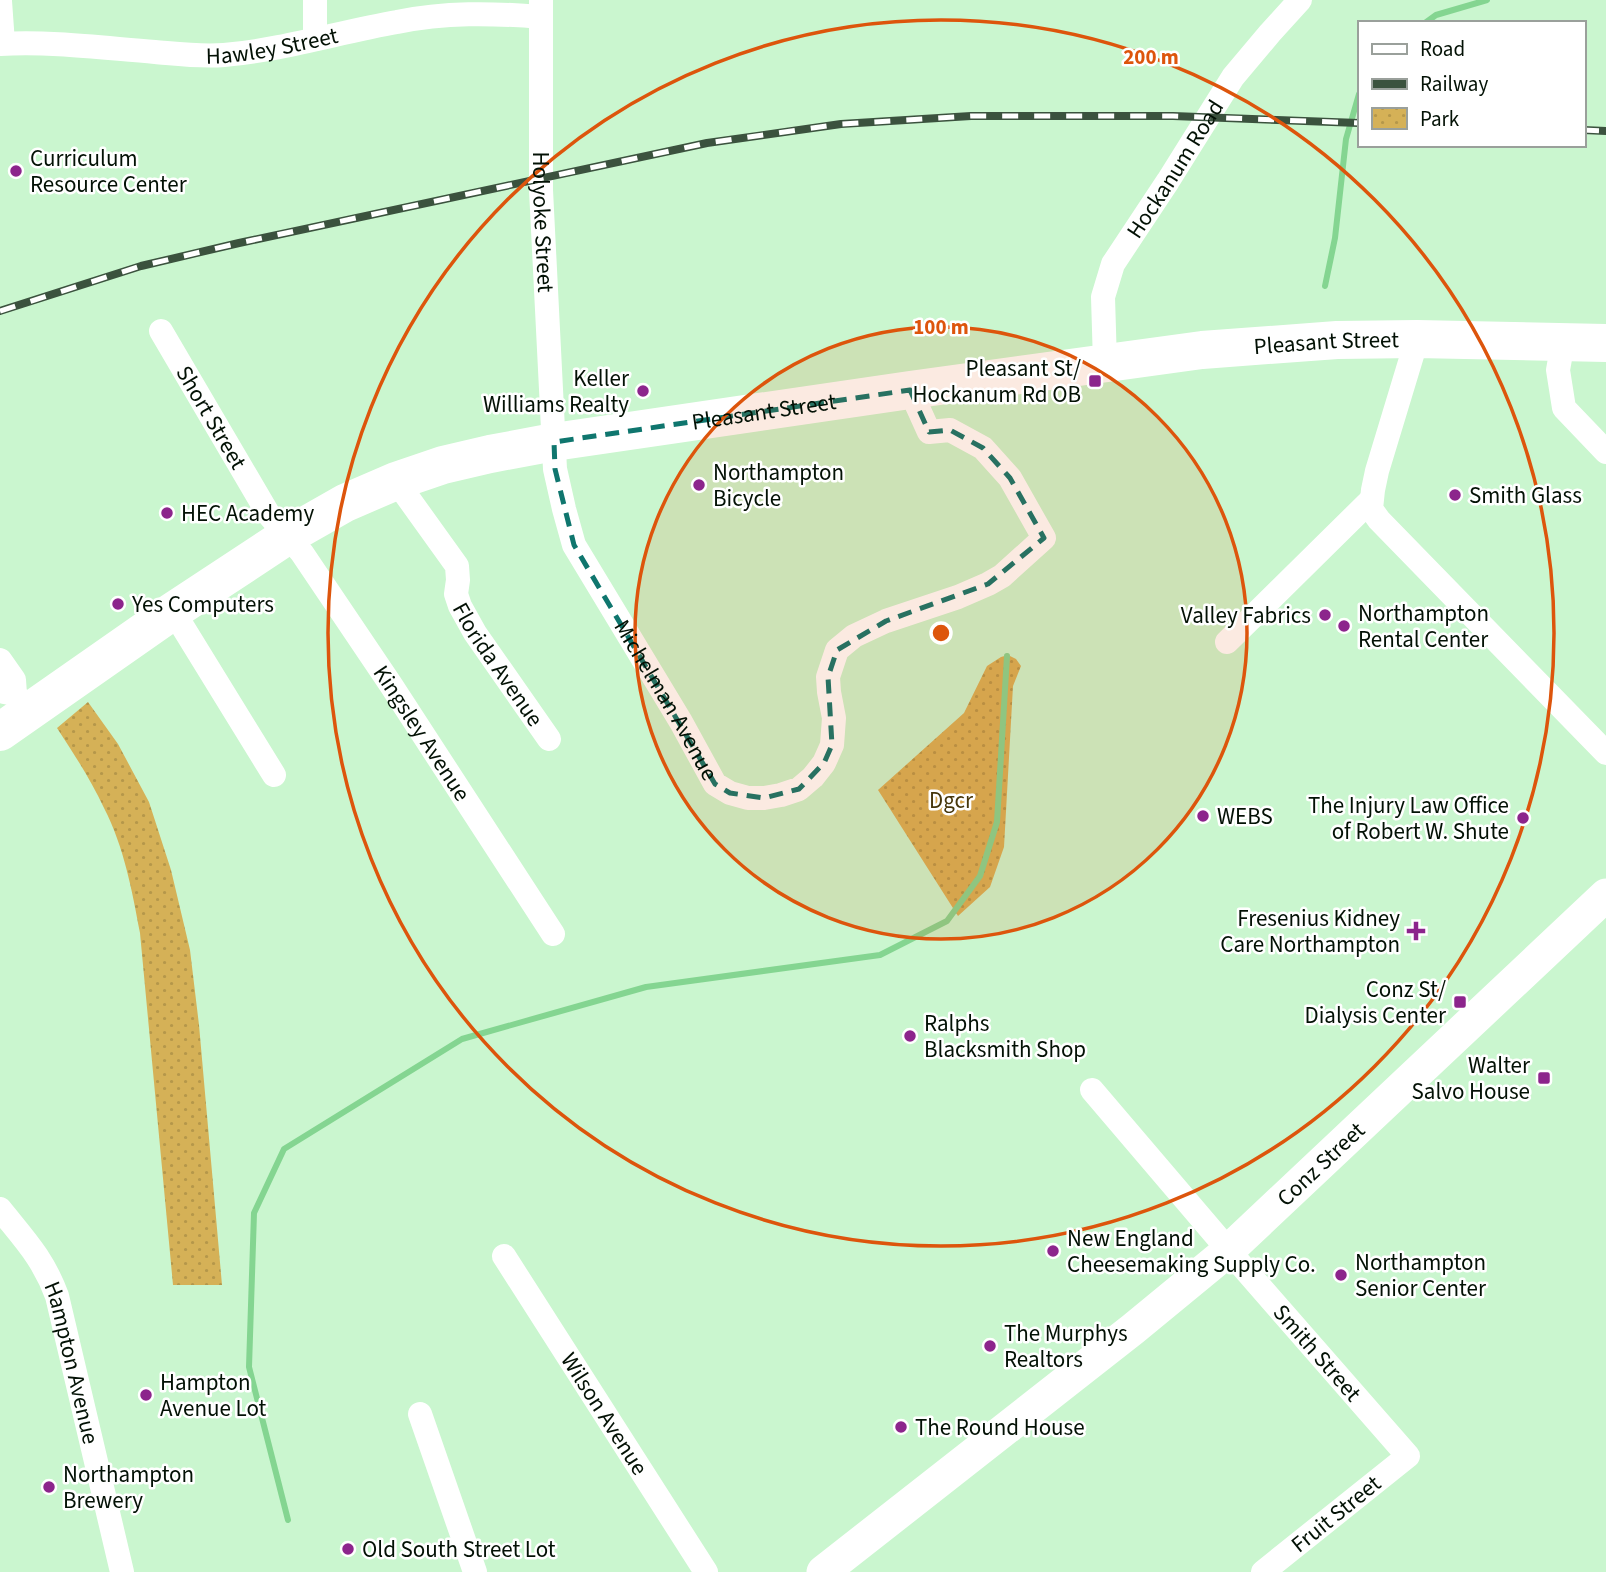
<svg xmlns="http://www.w3.org/2000/svg" width="1606" height="1572" font-family="'Source Sans 3',sans-serif">
  <style>
    .park { fill: url(#park-dots) }
    .lines { fill: none; stroke-linecap: round; stroke-linejoin: round }
    .stream { stroke: #84d591; stroke-width: 6 }
    .street { stroke: #fff; stroke-width: 24 }
    .secondary { stroke: #fff; stroke-width: 33 }
    .primary { stroke: #fff; stroke-width: 38 }
    .rail-casing { stroke: #3b523e; stroke-width: 8 }
    .rail { stroke: #fff; stroke-width: 5; stroke-dasharray: 16; stroke-linecap: butt }
    .marked { fill: none; stroke: #0f766e; stroke-width: 5; stroke-dasharray: 14 9; stroke-linejoin: round }
    .ring { fill: none; stroke: #dd550c; stroke-width: 3.5 }
    .poi-dot { fill: #8c258c; stroke: #fff; stroke-width: 2.5 }
    .labels { text-anchor: middle; dominant-baseline: central; stroke-width: 5; stroke-linejoin: round; paint-order: stroke }
    .street-label { font-size: 23px; fill: #031105; stroke: #fff }
    .poi-label { font-size: 23px; fill: #031105; stroke: #fff; text-anchor: start }
    .park-label { font-size: 23px; fill: #47370c; stroke: #fff }
    .centre { fill: #dd550c; stroke: #fff; stroke-width: 3.5 }
    .ring-label { font-size: 21px; text-anchor: middle; font-weight: bold; fill: #dd550c; stroke: #fff; stroke-width: 5; stroke-linejoin: round; paint-order: stroke }
  </style>
  <defs>
    <pattern id="park-dots" width="8" height="8" patternUnits="userSpaceOnUse" patternTransform="scale(1.75)"><rect width="8" height="8" fill="#d5b157"/><path d="M2 2h.1M6 6h.1" fill="none" stroke="#b5974a" stroke-width="1.8" stroke-linecap="round"/></pattern>
  </defs>
  <rect width="100%" height="100%" fill="#caf6cf"/>
  <!-- park -->
  <g class="park">
    <polygon points="1008,655 1016,659 1021,666 1013,686 1004,847 990,887 958,916 878,790 964,713 987,666 1001,657"/>
    <path d="M88 702 118 744 149 802 171 870 190 950 199 1025 222 1285H173L140 933C132 890 124 847 104 808 91 780 74 754 57 728Z"/>
  </g>
  <g class="lines">
    <!-- stream -->
    <g class="stream">
      <polyline points="1425,23 1436,15 1487,0"/>
      <polyline points="1325,286 1335,238 1346,139 1359,94"/>
      <polyline points="288,1520 249,1367 254,1213 284,1149 462,1039 646,987 880,955 947,921 980,876 997,822 1007,656"/>
    </g>
    <!-- street -->
    <g class="street">
      <polyline points="315,0 315,39"/>
      <path id="s1" d="M541 0V190L555 469 564 509 574 545 681 722 715 784 730 793 748 798H764L781 795 799 789 813 777 824 763 832 745 834 718 829 692 828 677 837 650 854 636 886 621 958 597 988 584 1002 576 1044 538 1010 478 983 448 950 430 929 432 910 390"/>
      <polyline points="0,1 3,43"/>
      <path id="s2" d="M0 44C51 41 103 48 155 52 178 54 201 57 224 55 282 50 340 32 397 22 445 12 492 13 541 17"/>
      <path id="s3" d="M161 331 269 515 302 553 391 685 553 934"/>
      <polyline points="1417,339 1377,471 1373,490 1371,509 1379,520 1606,753"/>
      <polyline points="1563,342 1558,370 1564,408 1606,452"/>
      <path id="s4" d="M1105 363 1103 297 1113 264 1168 181 1233 77 1270 33 1300 0"/>
      <path id="s5" d="M396 481 457 566 458 580 456 594 460 606 475 633 549 739"/>
      <polyline points="173,611 274,775"/>
      <polyline points="1227,642 1371,500"/>
      <polyline points="0,660 14,680 15,694"/>
      <polyline points="0,686 4,692 15,694 28,712"/>
      <path id="s6" d="M1092 1090 1248 1273 1408 1456 1263 1572"/>
      <path id="s7" d="M0 1209C24 1239 43 1258 57 1296L122 1572"/>
      <path id="s8" d="M504 1256 706 1572"/>
      <polyline points="420,1414 475,1572"/>
    </g>
    <!-- secondary -->
    <path class="secondary" id="s9" d="M823 1572 1133 1329 1229 1250 1606 895"/>
    <!-- primary -->
    <path class="primary" id="s10" d="M0 732 173 611 287 536 345 503 396 481 443 465 490 454 554 442 910 390 1202 350 1337 340 1417 339 1606 343"/>
    <defs>
      <g id="rail">
        <polyline points="1583,130 1606,131"/>
        <polyline points="0,311 141,266 239,243 707,143 841,124 971,116 1173,116 1359,123"/>
      </g>
    </defs>
    <!-- rail casing -->
    <use href="#rail" class="rail-casing"/>
    <!-- rail -->
    <use href="#rail" class="rail"/>
  </g>
  <!-- marked area -->
  <path class="marked" d="M910 390 929 432 950 430 983 448 1010 478 1044 538 988 584 886 621 837 650 828 677 832 745 824 763 799 789 764 798 730 793 715 784 574 545 555 469 554 442Z"/>
  <!-- distance rings -->
  <circle cx="941" cy="633" r="306" fill="#dd550c" fill-opacity=".12"/>
  <g class="ring">
    <circle cx="941" cy="633" r="306"/>
    <circle cx="941" cy="633" r="613"/>
  </g>
  <!-- markers -->
  <g class="poi-dot">
    <circle cx="16" cy="171" r="7"/>
    <rect x="1088" y="374" width="14" height="14" rx="3.5"/>
    <circle cx="643" cy="391" r="7"/>
    <circle cx="699" cy="485" r="7"/>
    <circle cx="1455" cy="495" r="7"/>
    <circle cx="167" cy="513" r="7"/>
    <circle cx="118" cy="604" r="7"/>
    <circle cx="1325" cy="615" r="7"/>
    <circle cx="1344" cy="626" r="7"/>
    <circle cx="1203" cy="816" r="7"/>
    <circle cx="1523" cy="818" r="7"/>
    <path d="M1412.5 920.5h7v7h7v7h-7v7h-7v-7h-7v-7h7z"/>
    <rect x="1453" y="995" width="14" height="14" rx="3.5"/>
    <circle cx="910" cy="1036" r="7"/>
    <rect x="1537" y="1071" width="14" height="14" rx="3.5"/>
    <circle cx="1053" cy="1251" r="7"/>
    <circle cx="1341" cy="1275" r="7"/>
    <circle cx="990" cy="1346" r="7"/>
    <circle cx="146" cy="1395" r="7"/>
    <circle cx="901" cy="1427" r="7"/>
    <circle cx="49" cy="1487" r="7"/>
    <circle cx="348" cy="1549" r="7"/>
  </g>
  <g class="labels">
    <!-- street labels -->
    <g class="street-label">
      <text stroke="none"><textPath href="#s2" startOffset="273">Hawley Street</textPath></text>
      <text stroke="none"><textPath href="#s4" startOffset="214">Hockanum Road</textPath></text>
      <text stroke="none"><textPath href="#s1" startOffset="222">Holyoke Street</textPath></text>
      <text stroke="none"><textPath href="#s10" startOffset="1412">Pleasant Street</textPath></text>
      <text stroke="none"><textPath href="#s10" startOffset="845">Pleasant Street</textPath></text>
      <text stroke="none"><textPath href="#s3" startOffset="100">Short Street</textPath></text>
      <text stroke="none"><textPath href="#s5" startOffset="215">Florida Avenue</textPath></text>
      <text stroke="none"><textPath href="#s1" startOffset="728">Michelman Avenue</textPath></text>
      <text stroke="none"><textPath href="#s3" startOffset="480">Kingsley Avenue</textPath></text>
      <text stroke="none"><textPath href="#s9" startOffset="644">Conz Street</textPath></text>
      <text stroke="none"><textPath href="#s6" startOffset="346">Smith Street</textPath></text>
      <text stroke="none"><textPath href="#s7" startOffset="173">Hampton Avenue</textPath></text>
      <text stroke="none"><textPath href="#s8" startOffset="187">Wilson Avenue</textPath></text>
      <text transform="translate(1336 1514) rotate(-39)">Fruit Street</text>
    </g>
    <!-- poi labels -->
    <g class="poi-label">
      <text x="30" y="158">Curriculum<tspan x="30" dy="26">Resource Center</tspan></text>
      <text x="1081" y="368" text-anchor="end">Pleasant St/<tspan x="1081" dy="26">Hockanum Rd OB</tspan></text>
      <text x="629" y="378" text-anchor="end">Keller<tspan x="629" dy="26">Williams Realty</tspan></text>
      <text x="713" y="472">Northampton<tspan x="713" dy="26">Bicycle</tspan></text>
      <text x="1469" y="495">Smith Glass</text>
      <text x="181" y="513">HEC Academy</text>
      <text x="132" y="604">Yes Computers</text>
      <text x="1358" y="613">Northampton<tspan x="1358" dy="26">Rental Center</tspan></text>
      <text x="1311" y="615" text-anchor="end">Valley Fabrics</text>
      <text x="1509" y="805" text-anchor="end">The Injury Law Office<tspan x="1509" dy="26">of Robert W. Shute</tspan></text>
      <text x="1217" y="816">WEBS</text>
      <text x="1400" y="918" text-anchor="end">Fresenius Kidney<tspan x="1400" dy="26">Care Northampton</tspan></text>
      <text x="1446" y="989" text-anchor="end">Conz St/<tspan x="1446" dy="26">Dialysis Center</tspan></text>
      <text x="924" y="1023">Ralphs<tspan x="924" dy="26">Blacksmith Shop</tspan></text>
      <text x="1530" y="1065" text-anchor="end">Walter<tspan x="1530" dy="26">Salvo House</tspan></text>
      <text x="1067" y="1238">New England<tspan x="1067" dy="26">Cheesemaking Supply Co.</tspan></text>
      <text x="1355" y="1262">Northampton<tspan x="1355" dy="26">Senior Center</tspan></text>
      <text x="1004" y="1333">The Murphys<tspan x="1004" dy="26">Realtors</tspan></text>
      <text x="160" y="1382">Hampton<tspan x="160" dy="26">Avenue Lot</tspan></text>
      <text x="915" y="1427">The Round House</text>
      <text x="63" y="1474">Northampton<tspan x="63" dy="26">Brewery</tspan></text>
      <text x="362" y="1549">Old South Street Lot</text>
    </g>
    <!-- park labels -->
    <g class="park-label">
      <text x="951" y="800">Dgcr</text>
    </g>
  </g>
  <circle cx="941" cy="633" r="10" class="centre"/>
  <g class="ring-label">
    <text x="1151" y="64">200 m</text>
    <text x="941" y="334">100 m</text>
  </g>
  <!-- legend -->
  <rect x="1358" y="21" width="228" height="126" fill="#ffffff" stroke="#9aa09b" stroke-width="2"/>
  <rect x="1372" y="44" width="35" height="10" fill="#ffffff" stroke="#9aa09b" stroke-width="2"/>
  <text x="1420" y="56" font-size="21" fill="#031105">Road</text>
  <rect x="1372" y="79" width="35" height="10" fill="#3b523e" stroke="#9aa09b" stroke-width="2"/>
  <text x="1420" y="91" font-size="21" fill="#031105">Railway</text>
  <rect x="1372" y="108" width="35" height="21" fill="url(#park-dots)" stroke="#9aa09b" stroke-width="2"/>
  <text x="1420" y="126" font-size="21" fill="#031105">Park</text>
</svg>
